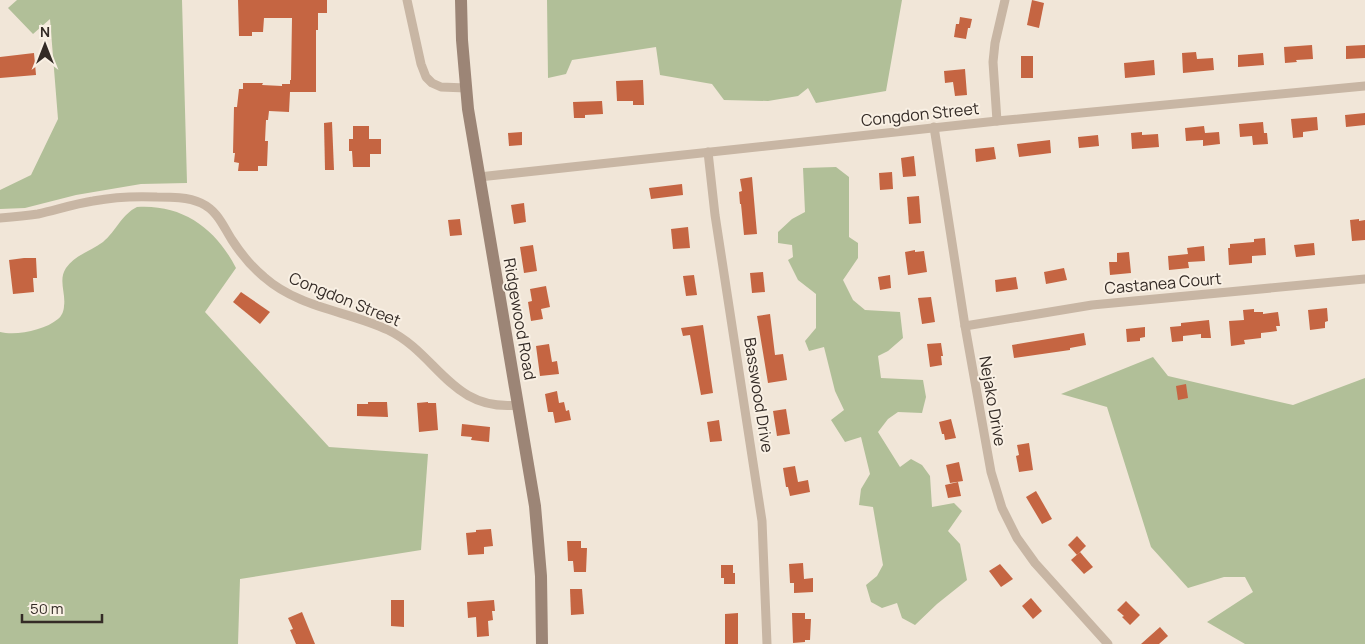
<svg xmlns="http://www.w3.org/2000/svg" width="1365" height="644" font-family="Manrope,sans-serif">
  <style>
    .green { fill: #b1bf98 }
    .building { fill: #c56542 }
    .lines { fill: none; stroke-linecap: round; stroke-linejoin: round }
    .minor { stroke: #c8b6a4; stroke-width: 9 }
    .secondary { stroke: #9c8576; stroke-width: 12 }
    .labels { text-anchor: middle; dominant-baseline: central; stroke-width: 4; stroke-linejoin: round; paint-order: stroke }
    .street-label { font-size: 16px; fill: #342b26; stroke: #f9f0e4 }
  </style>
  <rect width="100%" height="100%" fill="#f1e6d8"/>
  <!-- green -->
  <g class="green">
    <polygon points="17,0 182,0 187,183 141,184 76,195 25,208 0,209 0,190 31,175 58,119 50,19 33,34 8,8"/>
    <polygon points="547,0 902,0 886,91 816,103 808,88 798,96 768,101 724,100 712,84 660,75 656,47 572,60 566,74 548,78"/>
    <polygon points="836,167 849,177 849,237 858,243 858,258 843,280 853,300 865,310 900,312 903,338 888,351 878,356 881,378 923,380 926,397 922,413 898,412 888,419 878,432 900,467 911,459 922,465 930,476 932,507 954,503 962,511 948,531 960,544 967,580 937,604 915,625 902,618 897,603 882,608 871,602 866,585 877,576 883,565 873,507 859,505 861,489 870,474 861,437 845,442 831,420 844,410 835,391 824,347 809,351 805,341 816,328 816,294 798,280 788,260 793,257 792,245 778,243 778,232 792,219 805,212 803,168"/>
    <path d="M137 207C183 204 216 229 236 268L205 312 329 447 428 454 421 550 240 579 238 644H0V332C17 336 45 330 58 319 62 316 64 310 64 306 66 293 58 280 66 268 75 255 91 251 103 242 116 231 122 214 137 207Z"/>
    <polygon points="1153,357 1168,376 1293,405 1365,378 1365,644 1245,644 1207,622 1253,592 1245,577 1224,577 1188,588 1151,547 1107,407 1061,394"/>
  </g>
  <!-- building -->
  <g class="building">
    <polygon points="238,0 327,0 327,13 318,13 318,30 316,30 316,92 290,92 289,112 269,111 268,120 266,120 265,141 268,141 267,166 258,166 258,171 238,171 239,163 234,162 235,153 233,153 234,107 237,107 239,89 243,89 243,83 263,83 262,85 282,86 282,84 290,84 290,80 291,80 292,18 264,18 263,32 252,32 252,36 239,36"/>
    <polygon points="1032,0 1044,3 1039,28 1027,25"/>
    <polygon points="960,17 972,19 970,28 968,28 966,39 954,37 956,24 959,24"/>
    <polygon points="1312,45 1313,59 1296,60 1297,62 1285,63 1284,47"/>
    <polygon points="1365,45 1365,58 1346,59 1346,46"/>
    <polygon points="1196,52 1197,59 1213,58 1214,70 1183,73 1182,53"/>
    <polygon points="34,53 36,75 0,78 0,57"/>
    <polygon points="1263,53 1264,65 1238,67 1238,55"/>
    <rect x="1021" y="56" width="12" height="22"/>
    <polygon points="1154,60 1155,75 1125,78 1124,63"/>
    <polygon points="965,69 967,95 955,96 953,82 945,83 944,71"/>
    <polygon points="643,80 644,105 633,105 633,101 617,101 616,81"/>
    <polygon points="602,101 603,114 585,115 585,118 574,118 573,102"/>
    <polygon points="1365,113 1365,125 1346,127 1345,115"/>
    <polygon points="1317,117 1318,130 1303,132 1303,137 1293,138 1291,119"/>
    <polygon points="332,122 334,170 325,170 324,123"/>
    <polygon points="1263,122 1264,133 1267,133 1268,144 1253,145 1252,136 1240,137 1239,124"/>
    <polygon points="353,126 369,126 369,139 381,139 381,154 370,154 370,167 353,167 352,151 349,151 349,139 353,139"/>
    <polygon points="1204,126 1205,133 1219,132 1220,144 1203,146 1203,140 1186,141 1185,128"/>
    <polygon points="522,132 522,145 509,146 508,133"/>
    <polygon points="1142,132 1142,135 1158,134 1159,147 1132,149 1131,133"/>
    <polygon points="1098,135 1099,146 1079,148 1078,137"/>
    <polygon points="1050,140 1051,153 1019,157 1017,144"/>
    <polygon points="994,147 996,159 976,162 975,149"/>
    <polygon points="914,156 916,176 903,177 901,158"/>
    <polygon points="892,172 893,189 880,190 879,173"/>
    <polygon points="752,177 757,234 744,235 741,204 740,204 739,192 742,191 740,179"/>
    <polygon points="682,184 683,195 651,199 649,188"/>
    <polygon points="919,196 921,223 909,224 907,197"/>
    <polygon points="524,203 526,222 514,224 511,205"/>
    <polygon points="460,219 462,235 450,236 448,220"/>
    <polygon points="1359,219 1359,221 1365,220 1365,240 1352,241 1350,220"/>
    <polygon points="688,227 690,248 673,249 671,229"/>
    <polygon points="1265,238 1266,255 1252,256 1252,263 1229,265 1228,248 1230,248 1230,244 1254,242 1254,239"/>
    <polygon points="1314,243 1315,255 1296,257 1294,245"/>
    <polygon points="533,245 537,271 524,273 520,247"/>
    <polygon points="1204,246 1205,261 1188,262 1189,268 1169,270 1168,256 1188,254 1187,248"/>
    <polygon points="915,250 915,252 924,251 927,272 908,275 905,252"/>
    <polygon points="1129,252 1131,273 1110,275 1109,262 1117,262 1117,253"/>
    <polygon points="24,258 36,258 37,278 33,278 34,292 13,294 9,260"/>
    <polygon points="1064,268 1067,280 1046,284 1044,272"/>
    <polygon points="763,272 765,292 752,293 750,273"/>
    <polygon points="694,275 697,295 686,296 683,276"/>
    <polygon points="890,275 891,288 880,290 878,277"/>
    <polygon points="1016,277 1018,289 996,292 995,280"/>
    <polygon points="546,286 550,307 541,309 543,319 531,321 528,302 532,301 530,289"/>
    <polygon points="241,292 270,312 260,324 233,302"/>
    <polygon points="931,297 935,322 922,324 918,298"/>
    <polygon points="1327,308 1328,321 1325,322 1325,328 1310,330 1308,310"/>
    <polygon points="1254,309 1254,312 1263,312 1263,314 1278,312 1280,326 1276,326 1277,331 1261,333 1261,338 1244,340 1245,344 1231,346 1229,321 1244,320 1243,310"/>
    <polygon points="770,314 775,355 783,354 787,380 768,383 757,316"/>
    <polygon points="1209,320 1211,338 1201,338 1201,334 1183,336 1183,341 1172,342 1170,327 1181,326 1181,323"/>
    <polygon points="703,325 713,393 701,395 690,335 683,336 681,328"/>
    <polygon points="1145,327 1145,337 1140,338 1140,341 1127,342 1126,329"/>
    <polygon points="1084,333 1086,345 1070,348 1070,350 1014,358 1012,345"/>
    <polygon points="941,343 943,356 941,356 942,365 930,367 927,344"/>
    <polygon points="549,344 552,362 557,361 559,374 540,376 536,346"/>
    <polygon points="1186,384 1188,398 1178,400 1176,386"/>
    <polygon points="557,391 559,403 564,402 566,411 569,410 571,420 555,423 553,412 548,412 545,394"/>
    <polygon points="368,402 387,402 388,417 357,416 357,404 368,404"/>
    <polygon points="428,402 428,403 436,403 438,430 419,432 417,403"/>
    <polygon points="786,409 790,434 777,436 773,411"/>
    <polygon points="951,419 956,438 945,440 944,434 942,434 939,422"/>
    <polygon points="719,420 722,441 710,442 707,422"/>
    <polygon points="462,424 490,427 489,442 471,440 472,437 461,436"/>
    <polygon points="1029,443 1033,470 1019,472 1016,456 1019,455 1017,445"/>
    <polygon points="959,462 963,481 950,483 946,465"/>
    <polygon points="795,466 798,482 808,480 810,492 790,496 788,487 786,487 783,468"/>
    <polygon points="958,482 961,496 948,498 945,485"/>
    <polygon points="1036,491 1052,519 1042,524 1026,497"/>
    <polygon points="491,529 493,546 484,547 484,554 468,555 466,533 476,532 476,530"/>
    <polygon points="1077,536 1086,546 1077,555 1068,545"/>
    <polygon points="567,541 581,541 581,548 587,548 586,572 574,572 573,561 568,561"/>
    <polygon points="1080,552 1093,567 1084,574 1071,560"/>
    <polygon points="803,563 804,579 813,578 813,592 794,593 794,583 790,583 789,564"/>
    <polygon points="1000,564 1013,579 1001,587 989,571"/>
    <polygon points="721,565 733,565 733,573 735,573 735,584 724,584 724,578 721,578"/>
    <polygon points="570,589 582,589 584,614 571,615"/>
    <polygon points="1031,598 1042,611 1033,619 1022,606"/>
    <polygon points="391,600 404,600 404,627 391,626"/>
    <polygon points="494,600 495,611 492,611 493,620 488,621 489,636 477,637 476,617 468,618 467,602"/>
    <polygon points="1126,601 1140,615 1130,625 1122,617 1124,616 1117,610"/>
    <polygon points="302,612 315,644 296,644 290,630 293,629 288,618"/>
    <polygon points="738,613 738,644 725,644 725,614"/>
    <polygon points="792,613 805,613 805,619 811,619 810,640 805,640 805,642 793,643"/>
    <polygon points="1160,627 1168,636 1159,644 1141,644"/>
  </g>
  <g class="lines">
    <!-- minor -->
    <g class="minor">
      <polyline points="407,0 421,64 426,77 432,83 441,87 466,88"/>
      <polyline points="997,121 993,62 995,43 1005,0"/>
      <polyline points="934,127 965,326 991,472 1002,508 1017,538 1035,563 1108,644"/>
      <polyline points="708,152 715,215 762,521 767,644"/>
      <polyline points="479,177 997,121 1365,86"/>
      <path d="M0 218C13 217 25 216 38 214 56 210 74 204 93 201 114 197 135 196 157 197 171 197 188 197 201 203 218 211 223 226 232 240 241 254 252 267 264 277 299 308 348 311 388 330 438 354 451 412 518 405"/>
      <polyline points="965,326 1092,305 1365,279"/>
    </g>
    <!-- secondary -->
    <polyline class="secondary" points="461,0 462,40 468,109 535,506 541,576 542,644"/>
  </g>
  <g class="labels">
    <!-- street labels -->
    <g class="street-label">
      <text transform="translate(920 114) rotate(-6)">Congdon Street</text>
      <text transform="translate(1163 283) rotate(-5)">Castanea Court</text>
      <text transform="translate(345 299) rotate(22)">Congdon Street</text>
      <text transform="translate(520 319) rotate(80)">Ridgewood Road</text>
      <text transform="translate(759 395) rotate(81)">Basswood Drive</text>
      <text transform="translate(993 401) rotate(80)">Nejako Drive</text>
    </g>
  </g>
  <!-- north arrow -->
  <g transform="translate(45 45)" stroke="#f9f0e4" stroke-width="4" paint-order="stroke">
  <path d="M0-4L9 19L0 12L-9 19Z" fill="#342b26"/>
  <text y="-8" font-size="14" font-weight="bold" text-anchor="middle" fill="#342b26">N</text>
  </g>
  <!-- scale -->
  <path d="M22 614v8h80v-8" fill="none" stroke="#342b26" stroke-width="2.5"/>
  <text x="30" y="614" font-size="15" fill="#342b26" stroke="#f9f0e4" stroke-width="4" paint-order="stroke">50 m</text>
</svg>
